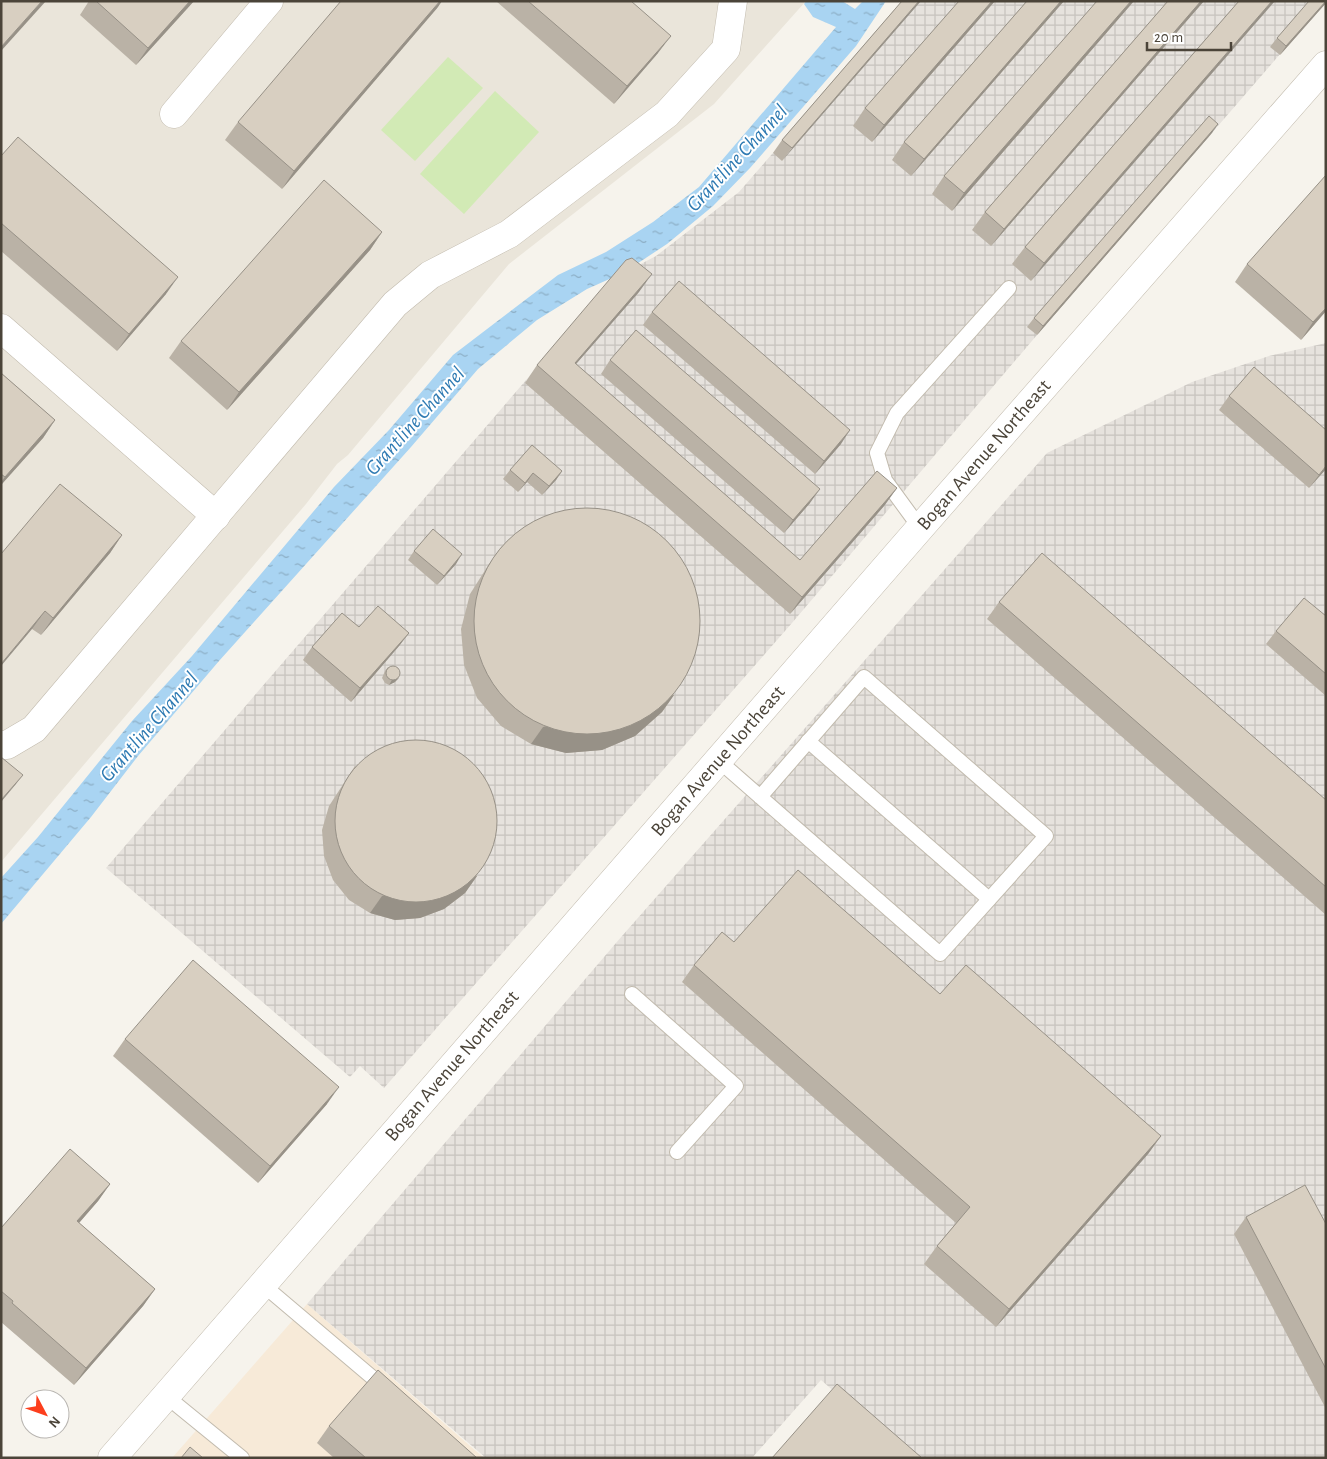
<svg xmlns="http://www.w3.org/2000/svg" width="1327" height="1459" font-family="'Alegreya Sans',sans-serif">
  <style>
    .residential { fill: #eae5da }
    .commercial { fill: #f7ead8 }
    .industrial { fill: url(#industrial-grid) }
    .pitch { fill: #d2eab5 }
    .water { fill: url(#water-ripples) }
    .lines { fill: none; stroke-linecap: round; stroke-linejoin: round }
    .service-casing { stroke: #c2bbae; stroke-width: 16 }
    .minor-casing { stroke: #c2bbae; stroke-width: 29 }
    .service { stroke: #fff; stroke-width: 14 }
    .minor { stroke: #fff; stroke-width: 28 }
    .wall { fill: #bab2a6 }
    .shaded-wall { fill: #979187 }
    .building { fill: #d8cfc1; stroke: #979187 }
    .labels { text-anchor: middle; dominant-baseline: central; stroke-width: 4; stroke-linejoin: round; paint-order: stroke }
    .street-label { font-size: 20px; fill: #4b4439; stroke: #fff }
    .water-label { font-size: 21px; font-style: italic; fill: #2e7ab2; stroke: #fff }
  </style>
  <defs>
    <pattern id="industrial-grid" width="8" height="8" patternUnits="userSpaceOnUse" patternTransform="scale(1.25)"><rect width="8" height="8" fill="#e6e2dd"/><path d="M0 4h8M4 0v8" fill="none" stroke="#c7c3be"/></pattern>
    <pattern id="water-ripples" width="26" height="14" patternUnits="userSpaceOnUse" patternTransform="scale(1.25)"><rect width="26" height="14" fill="#a9d4f2"/><path d="M2 4q2-2 4 0t4 0M15 11q2-2 4 0t4 0" fill="none" stroke="#8caec5"/></pattern>
  </defs>
  <rect width="100%" height="100%" fill="#f6f3ec"/>
  <!-- residential -->
  <polygon class="residential" points="1,1 806,1 714,104 509,264 348,455 337,464 306,504 1,862"/>
  <!-- commercial -->
  <polygon class="commercial" points="307,1304 484,1458 172,1458"/>
  <!-- industrial -->
  <g class="industrial">
    <polygon points="905,1 1326,1 1037,335 792,623 384,1088 360,1066 350,1077 106,868 614,278 656,256 739,192"/>
    <polygon points="1326,343 1326,1458 910,1458 821,1380 752,1458 486,1458 307,1304 622,936 1047,453 1192,382 1269,356"/>
  </g>
  <!-- pitch -->
  <g class="pitch">
    <polygon points="448,57 483,88 415,161 381,130"/>
    <polygon points="495,91 539,132 464,214 420,174"/>
  </g>
  <!-- water -->
  <polygon class="water" points="806,1 842,1 855,9 863,1 886,1 856,46 750,168 713,206 667,244 623,273 587,289 537,320 478,369 411,447 219,661 138,756 91,817 1,924 1,878 38,837 132,721 192,656 334,487 389,430 453,355 558,275 606,252 653,222 699,187 836,27 813,17 804,4"/>
  <g class="lines">
    <defs>
      <g id="service">
        <polyline points="920,528 885,480 877,453 897,413 1009,288"/>
        <polyline points="808,741 989,899"/>
        <polyline points="718,760 940,954 1046,836 864,677 760,797"/>
        <polyline points="632,994 736,1086 677,1152"/>
        <polyline points="262,1284 386,1389"/>
        <polyline points="166,1396 242,1458"/>
      </g>
      <g id="minor">
        <polyline points="174,114 269,1"/>
        <polyline points="1,328 216,516"/>
        <polyline points="1,745 7,745 34,729 395,304 430,275 509,234 667,114 726,49 733,1"/>
        <polyline points="112,1458 920,528 1326,65"/>
      </g>
    </defs>
    <!-- service casing -->
    <use href="#service" class="service-casing"/>
    <!-- minor casing -->
    <use href="#minor" class="minor-casing"/>
    <!-- service -->
    <use href="#service" class="service"/>
    <!-- minor -->
    <use href="#minor" class="minor"/>
  </g>
  <!-- wall -->
  <g class="wall">
    <polygon points="89,1 194,1 136,65 80,15"/>
    <polygon points="496,1 631,1 658,53 614,104"/>
    <polygon points="902,1 782,161 773,153 782,140"/>
    <polygon points="995,1 872,142 853,126 865,108"/>
    <polygon points="1027,1 1064,1 911,176 892,160 904,142"/>
    <polygon points="1134,1 952,211 932,194 944,176"/>
    <polygon points="1168,1 1204,1 991,246 972,230 985,212"/>
    <polygon points="1239,1 1031,281 1012,264 1025,247"/>
    <polygon points="1326,1 1326,3 1280,55 1270,47 1277,38"/>
    <polygon points="438,7 282,189 225,140 238,122"/>
    <polygon points="1212,133 1037,335 1027,327 1034,318"/>
    <polygon points="1,156 166,294 117,351 1,251"/>
    <polygon points="382,232 370,250 227,410 169,358 181,341"/>
    <polygon points="1247,264 1326,311 1301,340 1235,282"/>
    <polygon points="639,292 576,364 800,560 897,488 884,506 790,614 525,383 537,365"/>
    <polygon points="652,312 841,444 815,474 643,325"/>
    <polygon points="610,360 810,503 784,533 601,374"/>
    <polygon points="1,373 55,420 43,438 1,485"/>
    <polygon points="1229,396 1326,469 1309,488 1219,410"/>
    <polygon points="510,470 562,471 556,480 542,495 527,482 518,492 503,479"/>
    <polygon points="122,535 110,553 41,635 32,629 1,554"/>
    <polygon points="502,546 674,695 662,712 635,736 602,750 566,753 531,744 501,726 477,698 464,665 461,629 470,594 489,564"/>
    <polygon points="414,551 456,564 437,585 408,560"/>
    <polygon points="999,602 1326,800 1326,915 987,619"/>
    <polygon points="1326,616 1326,696 1266,644 1276,631"/>
    <polygon points="409,633 399,646 351,702 303,660 312,647"/>
    <polygon points="388,667 395,682 389,685 385,683 382,678 385,671"/>
    <polygon points="355,766 477,876 465,893 444,909 420,918 395,920 370,913 349,900 333,880 324,856 322,830 329,806"/>
    <polygon points="734,942 940,994 1161,1136 1148,1154 996,1327 924,1264 937,1246 956,1223 682,982 694,965"/>
    <polygon points="125,1039 327,1104 258,1183 113,1056"/>
    <polygon points="110,1184 98,1201 79,1223 155,1289 143,1306 74,1385 1,1322 1,1228"/>
    <polygon points="1246,1217 1326,1224 1326,1409 1234,1234"/>
    <polygon points="329,1426 477,1458 334,1458 317,1443"/>
  </g>
  <!-- shaded-wall -->
  <g class="shaded-wall">
    <polygon points="42,1 46,1 1,51 1,47"/>
    <polygon points="190,1 194,1 136,65 148,48"/>
    <polygon points="440,1 442,1 438,7 282,189 294,171"/>
    <polygon points="919,1 921,1 782,161 792,148"/>
    <polygon points="992,1 995,1 872,142 884,125"/>
    <polygon points="1061,1 1064,1 911,176 924,159"/>
    <polygon points="1131,1 1134,1 952,211 964,193"/>
    <polygon points="1201,1 1204,1 991,246 1004,229"/>
    <polygon points="1272,1 1275,1 1031,281 1044,263"/>
    <polygon points="1326,1 1326,3 1280,55 1286,46"/>
    <polygon points="671,36 658,53 614,104 627,86"/>
    <polygon points="1218,124 1212,133 1037,335 1043,326"/>
    <polygon points="382,232 370,250 227,410 239,392"/>
    <polygon points="652,274 639,292 562,380 575,363"/>
    <polygon points="178,277 166,294 117,351 129,334"/>
    <polygon points="1326,308 1326,311 1301,340 1313,322"/>
    <polygon points="55,420 43,438 1,485 1,482 5,477"/>
    <polygon points="850,430 841,444 815,474 824,461"/>
    <polygon points="1326,466 1326,469 1309,488 1319,475"/>
    <polygon points="562,471 556,480 542,495 549,486"/>
    <polygon points="533,473 527,482 518,492 525,483"/>
    <polygon points="897,488 884,506 790,614 802,597"/>
    <polygon points="820,489 810,503 784,533 793,520"/>
    <polygon points="122,535 110,553 41,635 53,618"/>
    <polygon points="462,554 456,564 437,585 444,576"/>
    <polygon points="45,611 32,629 1,666 1,664"/>
    <polygon points="409,633 399,646 351,702 360,688"/>
    <polygon points="399,678 395,682 389,685 392,680"/>
    <polygon points="674,695 662,712 635,736 602,750 566,753 531,744 543,727"/>
    <polygon points="23,775 16,784 1,802 1,800"/>
    <polygon points="477,876 465,893 444,909 420,918 395,920 370,913 382,896"/>
    <polygon points="339,1087 327,1104 258,1183 270,1166"/>
    <polygon points="1161,1136 1148,1154 996,1327 1009,1309"/>
    <polygon points="110,1184 98,1201 65,1239 77,1221"/>
    <polygon points="155,1289 143,1306 74,1385 86,1368"/>
  </g>
  <!-- building -->
  <g class="building">
    <polygon points="1,1 42,1 1,47"/>
    <polygon points="96,1 190,1 148,48"/>
    <polygon points="341,1 440,1 294,171 238,122"/>
    <polygon points="528,1 631,1 671,36 627,86"/>
    <polygon points="902,1 919,1 792,148 782,140"/>
    <polygon points="959,1 992,1 884,125 865,108"/>
    <polygon points="1027,1 1061,1 924,159 904,142"/>
    <polygon points="1097,1 1131,1 964,193 944,176"/>
    <polygon points="1168,1 1201,1 1004,229 985,212"/>
    <polygon points="1239,1 1272,1 1044,263 1025,247"/>
    <polygon points="1309,1 1326,1 1286,46 1277,38"/>
    <polygon points="1209,116 1218,124 1043,326 1034,318"/>
    <polygon points="18,137 178,277 129,334 1,223 1,156"/>
    <polygon points="1326,175 1326,308 1313,322 1247,264"/>
    <polygon points="324,180 382,232 239,392 181,341"/>
    <polygon points="632,258 652,274 575,363 800,560 877,471 897,488 802,597 537,365 626,260"/>
    <polygon points="679,281 850,430 824,461 652,312"/>
    <polygon points="636,330 820,489 793,520 610,360"/>
    <polygon points="1254,367 1326,430 1326,466 1319,475 1229,396"/>
    <polygon points="1,373 55,420 5,477 1,474"/>
    <polygon points="532,445 562,471 549,486 533,473 525,483 510,470"/>
    <polygon points="60,484 122,535 53,618 45,611 1,664 1,554"/>
    <circle cx="587" cy="621" r="113"/>
    <polygon points="433,529 462,554 444,576 414,551"/>
    <polygon points="1042,553 1326,800 1326,887 999,602"/>
    <polygon points="1304,598 1326,616 1326,674 1276,631"/>
    <polygon points="378,606 409,633 360,688 312,647 342,613 359,627"/>
    <circle cx="393" cy="673" r="7"/>
    <circle cx="416" cy="821" r="81"/>
    <polygon points="1,757 23,775 1,800"/>
    <polygon points="798,870 940,994 966,965 1161,1136 1009,1309 937,1246 970,1207 694,965 722,932 734,942"/>
    <polygon points="193,960 339,1087 270,1166 125,1039"/>
    <polygon points="70,1149 110,1184 77,1221 155,1289 86,1368 12,1303 13,1301 1,1291 1,1228"/>
    <polygon points="1305,1185 1326,1224 1326,1369 1246,1217"/>
    <polygon points="378,1370 477,1458 366,1458 329,1426"/>
    <polygon points="837,1384 922,1458 772,1458"/>
    <polygon points="190,1447 203,1458 181,1458"/>
  </g>
  <g class="labels">
    <!-- street labels -->
    <g class="street-label">
      <text transform="translate(984 455) rotate(-49)">Bogan Avenue Northeast</text>
      <text transform="translate(718 761) rotate(-49)">Bogan Avenue Northeast</text>
      <text transform="translate(452 1066) rotate(-49)">Bogan Avenue Northeast</text>
    </g>
    <!-- water labels -->
    <g class="water-label">
      <text transform="translate(737 158) rotate(-47)">Grantline Channel</text>
      <text transform="translate(415 421) rotate(-48)">Grantline Channel</text>
      <text transform="translate(149 727) rotate(-49)">Grantline Channel</text>
    </g>
  </g>
  <!-- border -->
  <rect width="1327" height="1459" fill="none" stroke="#4b4439" stroke-width="5"/>
  <!-- north arrow -->
  <g transform="translate(45 1414) rotate(131)"><circle r="24" fill="#ffffff" stroke="#b7b4b0"/>
  <path d="M0-4L9 19L0 12L-9 19Z" fill="#fc3f1d"/>
  <text y="-8" font-size="14" font-weight="bold" text-anchor="middle" fill="#4b4439">N</text>
  </g>
  <!-- scale -->
  <path d="M1147 42v8h84v-8" fill="none" stroke="#4b4439" stroke-width="2.5"/>
  <text x="1154" y="42" font-size="15" fill="#4b4439" stroke="#ffffff" stroke-width="4" paint-order="stroke">20 m</text>
</svg>
